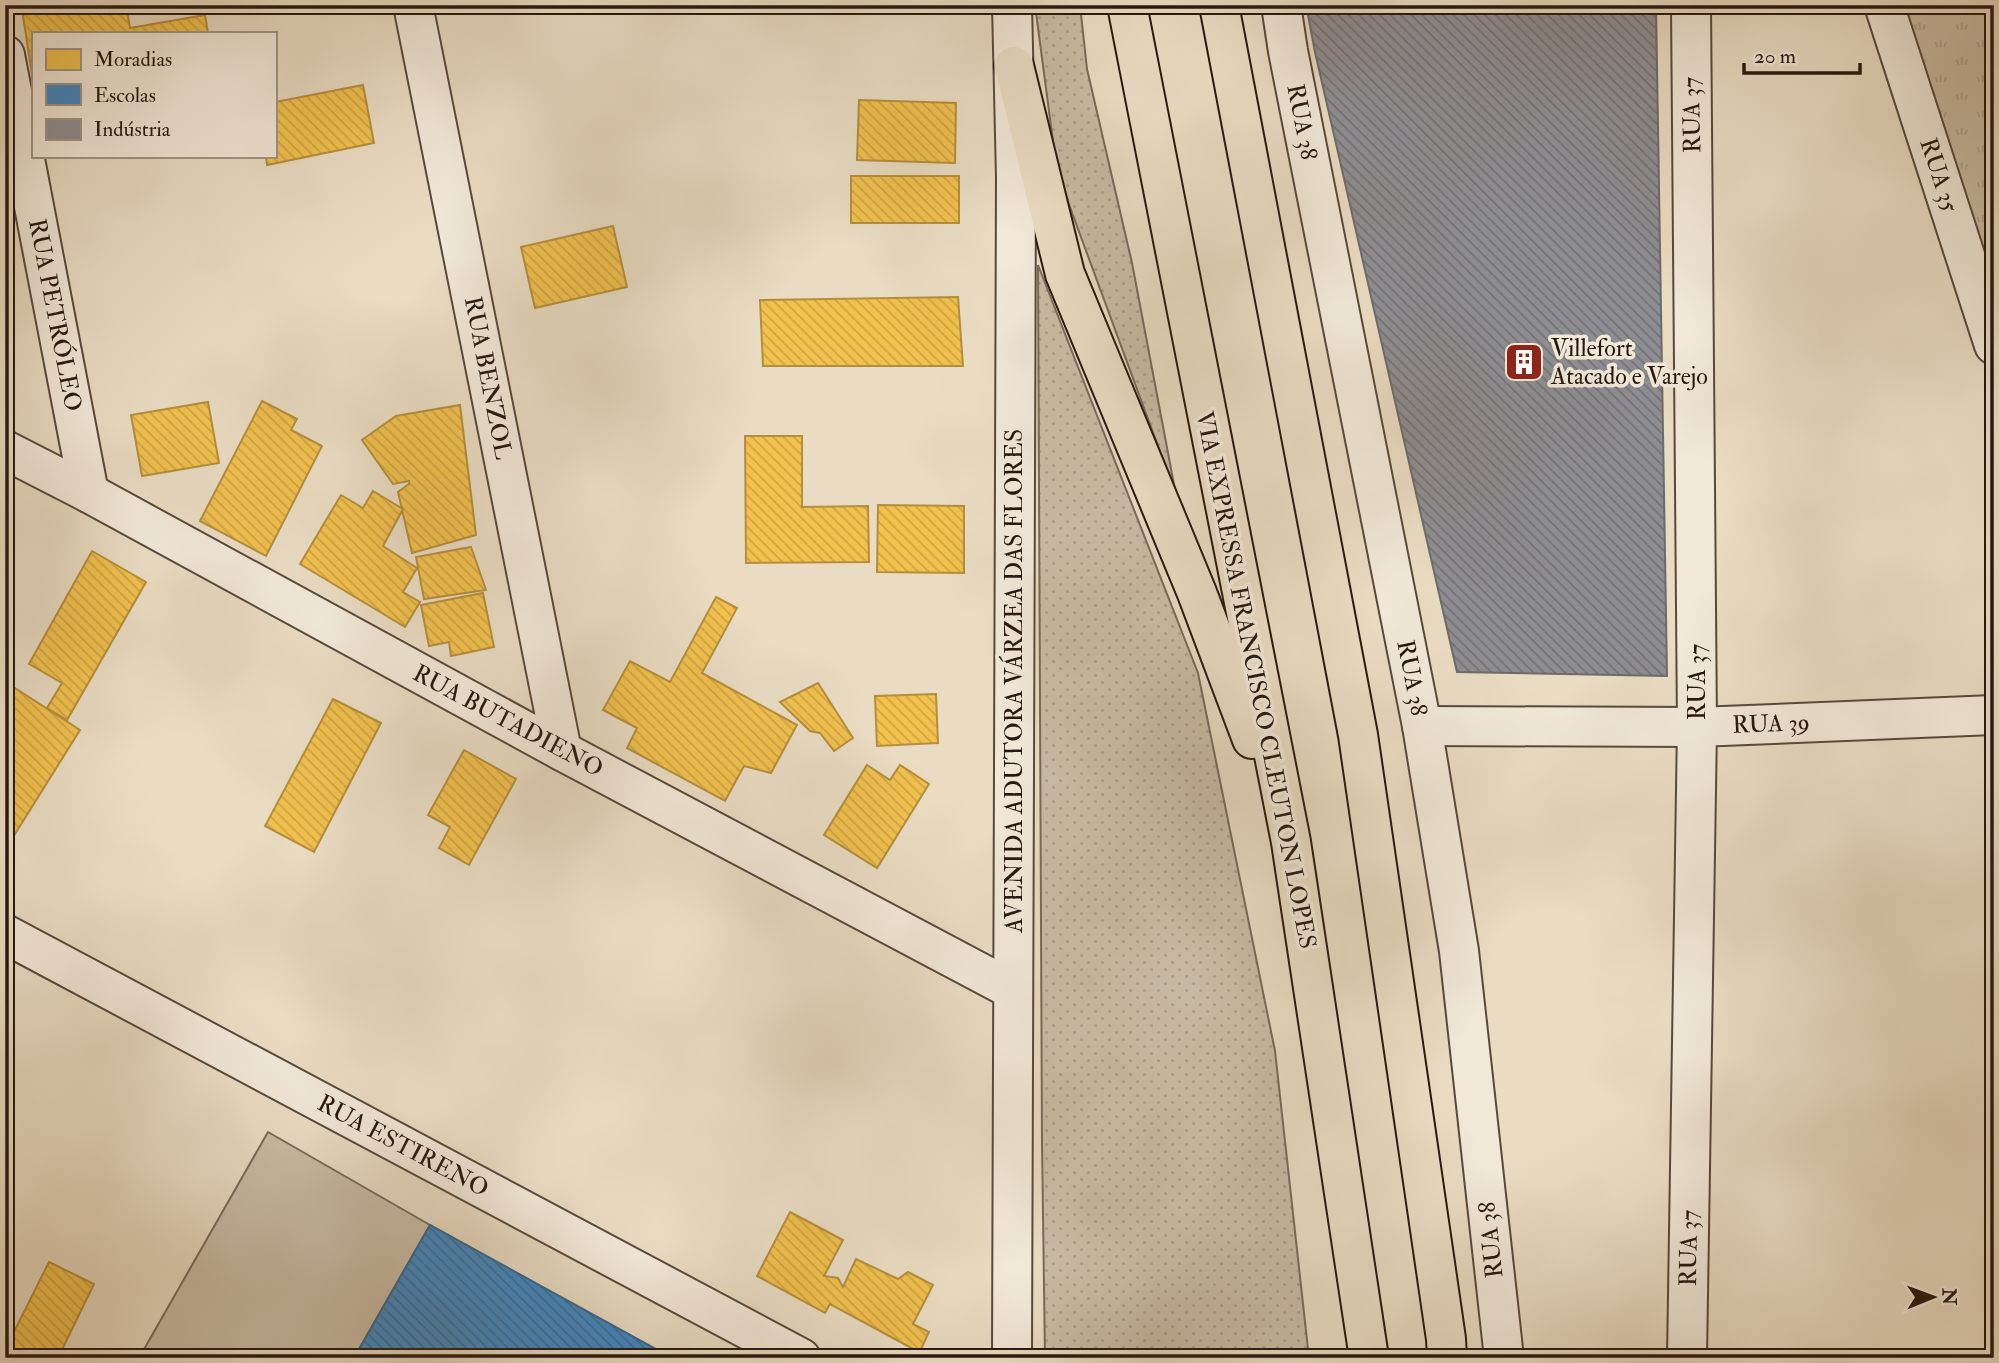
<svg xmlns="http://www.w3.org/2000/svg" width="1999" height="1363" font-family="'IM FELL Double Pica',serif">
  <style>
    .grass { fill: url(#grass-dots); stroke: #776a5a; stroke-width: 2 }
    .park { fill: url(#park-tufts); stroke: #776a5a; stroke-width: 2 }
    .pitch { fill: #c8bba4; stroke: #776a5a; stroke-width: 2 }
    .homes { fill: url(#homes-back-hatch); stroke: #b58e3b; stroke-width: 2 }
    .schools { fill: url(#schools-back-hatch); stroke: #38668e; stroke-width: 2 }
    .industry { fill: url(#industry-back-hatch); stroke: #6e6a6b; stroke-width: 2 }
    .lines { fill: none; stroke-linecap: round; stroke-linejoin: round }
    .minor-casing { stroke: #57493c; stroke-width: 42 }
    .highway-casing { stroke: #26180f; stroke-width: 42 }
    .minor { stroke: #f1e8d8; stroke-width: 38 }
    .highway { stroke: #e9dcc3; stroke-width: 38 }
    .labels { text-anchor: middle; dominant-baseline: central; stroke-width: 7; stroke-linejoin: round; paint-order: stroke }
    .street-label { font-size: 24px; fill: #26180f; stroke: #f1e8d8 }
    .poi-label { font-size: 24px; fill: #26180f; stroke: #f1e8d8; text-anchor: start }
  </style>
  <defs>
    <pattern id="grass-dots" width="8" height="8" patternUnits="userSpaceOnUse" patternTransform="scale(1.75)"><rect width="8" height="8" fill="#c8bba4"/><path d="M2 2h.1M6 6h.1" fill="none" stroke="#aca08c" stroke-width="1.8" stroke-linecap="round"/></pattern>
    <pattern id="park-tufts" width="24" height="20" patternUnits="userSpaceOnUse" patternTransform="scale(1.75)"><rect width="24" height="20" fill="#c8bba4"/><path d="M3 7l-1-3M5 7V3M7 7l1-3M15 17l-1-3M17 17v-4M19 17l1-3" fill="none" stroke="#aca08c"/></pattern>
    <pattern id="homes-back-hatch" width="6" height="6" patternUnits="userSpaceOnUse" patternTransform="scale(1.75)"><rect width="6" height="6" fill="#f2c14e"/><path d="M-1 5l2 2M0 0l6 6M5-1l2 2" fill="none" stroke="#cfa543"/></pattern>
    <pattern id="schools-back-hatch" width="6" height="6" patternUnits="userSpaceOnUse" patternTransform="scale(1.75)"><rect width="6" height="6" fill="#3f88c5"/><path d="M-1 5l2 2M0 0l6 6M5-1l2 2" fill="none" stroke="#356e9e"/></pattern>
    <pattern id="industry-back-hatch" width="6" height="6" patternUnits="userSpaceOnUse" patternTransform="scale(1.75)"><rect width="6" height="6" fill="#8d8d92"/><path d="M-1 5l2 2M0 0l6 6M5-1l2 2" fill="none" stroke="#737276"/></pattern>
  </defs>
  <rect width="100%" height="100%" fill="#e9dcc3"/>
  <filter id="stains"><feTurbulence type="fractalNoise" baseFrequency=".00286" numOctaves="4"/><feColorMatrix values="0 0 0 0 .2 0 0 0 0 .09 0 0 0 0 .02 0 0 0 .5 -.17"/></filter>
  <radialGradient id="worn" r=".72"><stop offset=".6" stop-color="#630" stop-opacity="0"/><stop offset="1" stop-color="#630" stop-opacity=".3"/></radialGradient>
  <!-- grass -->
  <g class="grass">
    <polygon points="1035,5 1080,5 1087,69 1132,263 1176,495 1057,172"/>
    <polygon points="1038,265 1198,673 1275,1051 1309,1358 1045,1358 1042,1143"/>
  </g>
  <!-- park -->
  <polygon class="park" points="1900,5 1994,5 1994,295"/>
  <!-- pitch -->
  <polygon class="pitch" points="268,1132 430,1225 354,1358 139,1358"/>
  <!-- homes -->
  <g class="homes">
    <polygon points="48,5 126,5 130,28 205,15 208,33 33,33 32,74 22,10"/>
    <polygon points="363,85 374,143 267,165 266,156 275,156 275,102"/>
    <polygon points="859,100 956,103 955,163 857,160"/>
    <rect x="851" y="176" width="108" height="47"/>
    <polygon points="613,226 627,287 535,308 521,247"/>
    <polygon points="958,297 963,366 763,366 760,300"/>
    <polygon points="262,401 297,419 291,430 322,446 266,556 200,521"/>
    <polygon points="208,402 219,463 142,476 131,415"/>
    <polygon points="460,405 476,535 412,553 398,492 409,484 409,481 393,484 362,440 396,416"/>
    <polygon points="745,436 802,436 802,507 868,506 869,562 746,563"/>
    <polygon points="373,491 403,509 383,546 417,568 403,592 420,602 405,627 300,564 341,495 363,508"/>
    <polygon points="878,505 964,506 964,573 877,572"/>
    <polygon points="471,547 486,590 424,599 416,557"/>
    <polygon points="92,551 146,582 67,720 47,708 62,683 29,664"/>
    <polygon points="483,593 494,647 451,656 449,642 429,646 421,605"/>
    <polygon points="716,597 737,608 702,673 797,725 771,773 744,766 725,801 627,748 637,728 603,710 630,661 670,682"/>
    <polygon points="818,683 853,738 834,751 820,733 810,731 780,702"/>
    <polygon points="15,688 80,730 5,850 5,742 7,739 5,738 5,703"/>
    <polygon points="936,694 938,743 877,746 875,696"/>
    <polygon points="333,699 381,723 314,852 265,826"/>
    <polygon points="464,750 516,779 469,865 439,848 450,827 428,815"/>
    <polygon points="867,765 890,780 900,765 929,784 877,868 824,835"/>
    <polygon points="790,1212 843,1240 824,1276 838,1278 843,1287 856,1259 898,1279 908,1272 933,1285 913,1324 929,1332 917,1358 919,1352 830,1304 825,1313 757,1276"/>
    <polygon points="49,1262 94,1284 58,1358 5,1358 5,1335 11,1338"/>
  </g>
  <!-- schools -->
  <polygon class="schools" points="430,1225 672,1358 354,1358"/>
  <!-- industry -->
  <g class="industry">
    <polygon points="1306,5 1656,5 1667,676 1457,672 1315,52"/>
    <polygon points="1642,1352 1642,1358 1596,1358 1596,1354"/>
  </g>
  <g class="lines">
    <defs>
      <g id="minor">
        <polyline points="413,5 562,751"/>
        <polyline points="1012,5 1016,178 1012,1358"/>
        <polyline points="1281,5 1288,51 1422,726 1459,951 1504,1358"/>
        <polyline points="1884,5 1994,345"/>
        <polyline points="5,55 89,493"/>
        <polyline points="5,450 89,493 562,751 1013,990"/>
        <polyline points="1422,726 1697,727 1994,715"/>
        <polyline points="5,934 801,1358"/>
        <polyline points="1687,1358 1697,727 1691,5"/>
      </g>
      <g id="highway">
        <polyline points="1127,5 1291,842 1369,1358"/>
        <polyline points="1219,5 1358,735 1446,1339 1447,1358"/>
        <polyline points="1014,66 1065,274 1197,593 1252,739"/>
      </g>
    </defs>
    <!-- minor casing -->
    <use href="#minor" class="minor-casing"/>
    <!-- highway casing -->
    <use href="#highway" class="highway-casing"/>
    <!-- minor -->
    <use href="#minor" class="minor"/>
    <!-- highway -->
    <use href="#highway" class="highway"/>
  </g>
  <!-- icons -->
  <defs>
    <symbol id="building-square" viewBox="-11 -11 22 22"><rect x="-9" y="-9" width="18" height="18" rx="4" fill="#8f2418" stroke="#f1e8d8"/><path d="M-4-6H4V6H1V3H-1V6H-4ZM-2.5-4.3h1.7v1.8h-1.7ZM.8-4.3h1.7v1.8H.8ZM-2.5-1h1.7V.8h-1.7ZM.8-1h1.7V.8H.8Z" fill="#fff"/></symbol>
  </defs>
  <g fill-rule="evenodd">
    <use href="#building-square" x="1502" y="340" width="44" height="44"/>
  </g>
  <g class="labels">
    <!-- street labels -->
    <g class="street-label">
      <text transform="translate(1692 115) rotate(-91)">RUA 37</text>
      <text transform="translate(1302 122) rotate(79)">RUA 38</text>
      <text transform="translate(1939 175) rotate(72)">RUA 35</text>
      <text transform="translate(55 315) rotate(79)">RUA PETRÓLEO</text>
      <text transform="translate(488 378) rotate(79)">RUA BENZOL</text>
      <text transform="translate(1412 678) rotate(79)">RUA 38</text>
      <text transform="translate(1256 680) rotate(79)">VIA EXPRESSA FRANCISCO CLEUTON LOPES</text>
      <text transform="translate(1014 681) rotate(-90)">AVENIDA ADUTORA VÁRZEA DAS FLORES</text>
      <text transform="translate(1697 682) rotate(-90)">RUA 37</text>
      <text transform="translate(508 721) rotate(28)">RUA BUTADIENO</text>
      <text transform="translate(1771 724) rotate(-2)">RUA 39</text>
      <text transform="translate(403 1146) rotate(28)">RUA ESTIRENO</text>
      <text transform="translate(1491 1240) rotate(-96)">RUA 38</text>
      <text transform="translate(1689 1248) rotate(-89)">RUA 37</text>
    </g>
    <!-- poi labels -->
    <g class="poi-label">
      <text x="1551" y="348">Villefort<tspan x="1551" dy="28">Atacado e Varejo</tspan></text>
    </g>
  </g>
  <!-- margin -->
  <rect width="1999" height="1363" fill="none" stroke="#e9dcc3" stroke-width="28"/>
  <rect x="7" y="7" width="1985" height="1349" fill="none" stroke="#26180f" stroke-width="3.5"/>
  <rect x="14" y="14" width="1971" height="1335" fill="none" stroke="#26180f" stroke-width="2"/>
  <!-- legend -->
  <rect x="32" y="32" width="245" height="126" fill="#f1e8d8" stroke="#a09588" stroke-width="2"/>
  <rect x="46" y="49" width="35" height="21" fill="#f2c14e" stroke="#a09588" stroke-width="2"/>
  <text x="94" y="66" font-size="21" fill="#26180f">Moradias</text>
  <rect x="46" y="84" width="35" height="21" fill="#3f88c5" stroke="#a09588" stroke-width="2"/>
  <text x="94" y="102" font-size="21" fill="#26180f">Escolas</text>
  <rect x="46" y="119" width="35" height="21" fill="#8d8d92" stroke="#a09588" stroke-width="2"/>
  <text x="94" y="136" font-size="21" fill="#26180f">Indústria</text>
  <!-- north arrow -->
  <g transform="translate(1933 1297) rotate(89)" stroke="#f1e8d8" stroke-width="5" paint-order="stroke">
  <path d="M0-5L12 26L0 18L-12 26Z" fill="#26180f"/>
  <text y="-10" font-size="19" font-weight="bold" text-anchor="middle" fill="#26180f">N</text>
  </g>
  <!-- scale -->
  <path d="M1744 63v10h116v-10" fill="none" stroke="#26180f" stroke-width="3.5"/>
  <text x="1754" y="63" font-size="21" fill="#26180f" stroke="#f1e8d8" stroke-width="5" paint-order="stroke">20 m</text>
  <rect width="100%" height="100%" filter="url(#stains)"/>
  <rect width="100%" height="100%" fill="url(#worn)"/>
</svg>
